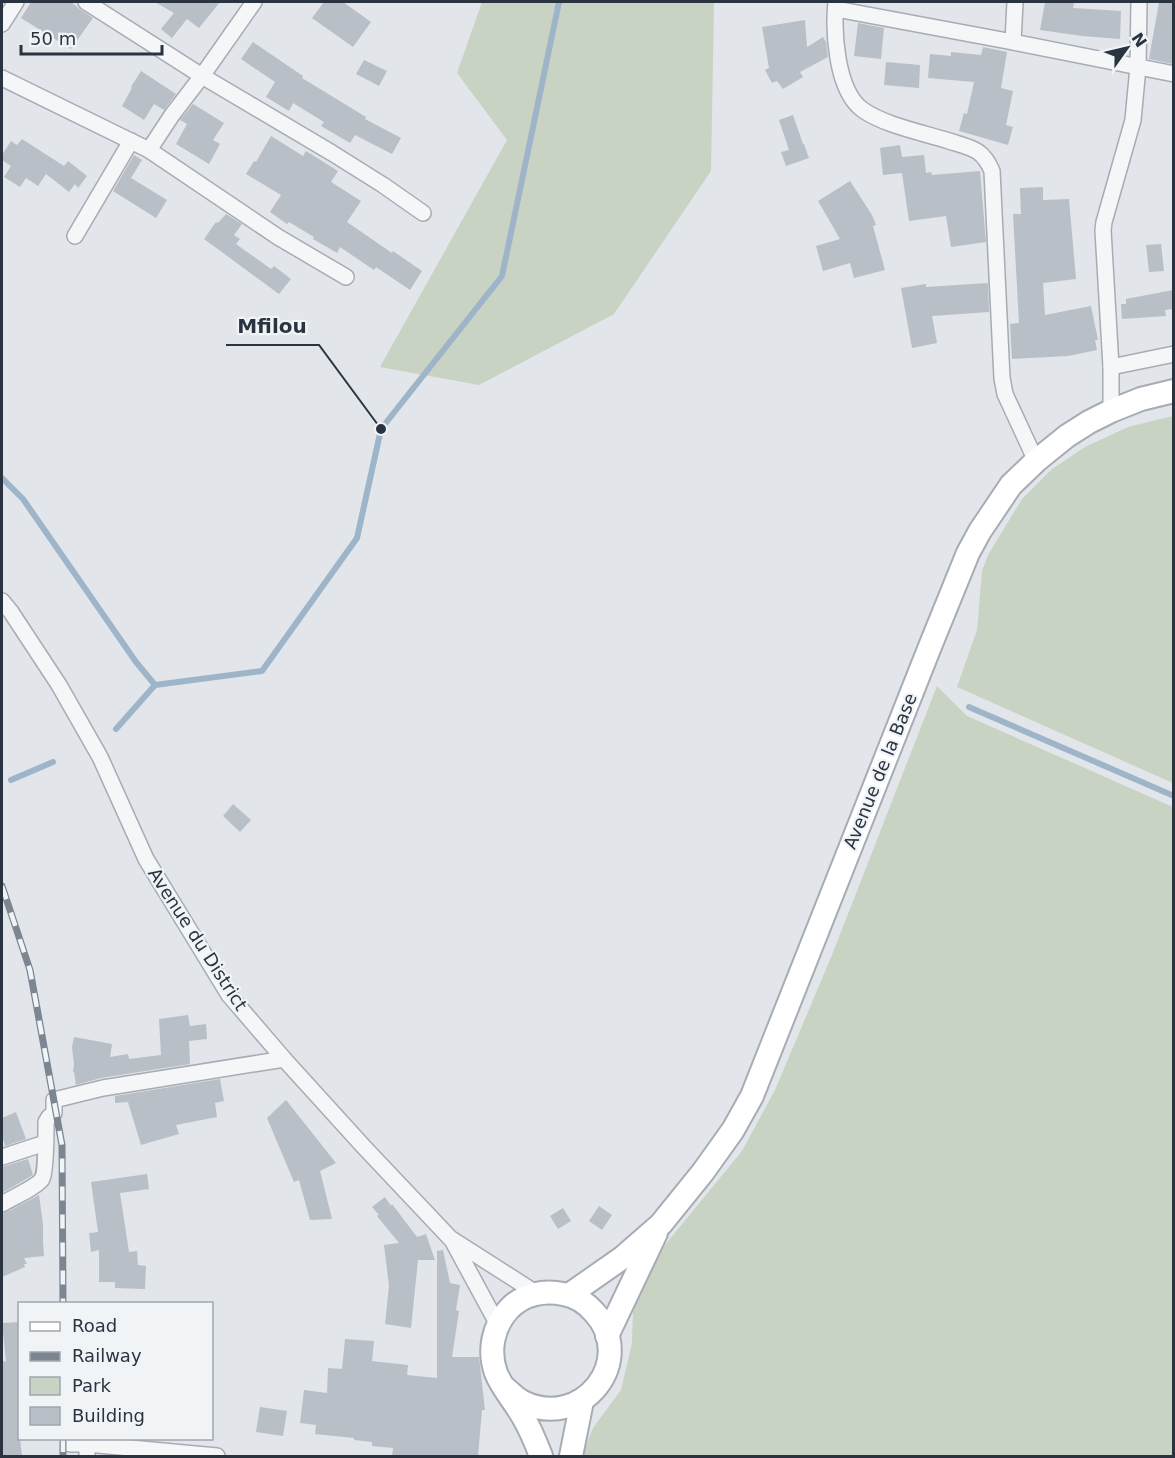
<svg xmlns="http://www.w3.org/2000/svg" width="1175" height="1458" font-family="'DejaVu Sans',sans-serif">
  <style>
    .green { fill: #c8d3c3 }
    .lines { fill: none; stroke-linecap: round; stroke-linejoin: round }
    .stream { stroke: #9eb5c9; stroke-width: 6 }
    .building { fill: #b9bfc7 }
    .minor-casing { stroke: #a7acb4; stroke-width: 18 }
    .secondary-casing { stroke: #a7acb4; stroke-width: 26 }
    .minor { stroke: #f4f6f8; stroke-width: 15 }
    .secondary { stroke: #fff; stroke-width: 22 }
    .rail-casing { stroke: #7c8693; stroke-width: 7 }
    .rail { stroke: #f1f4f7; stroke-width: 4.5; stroke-dasharray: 14; stroke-linecap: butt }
    .labels { text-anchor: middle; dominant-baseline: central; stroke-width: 4.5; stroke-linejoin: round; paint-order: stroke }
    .street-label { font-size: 18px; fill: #2a3441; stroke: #f1f4f7 }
    .leader { fill: none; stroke: #2a3441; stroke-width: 2 }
    .callout-dot { fill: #2a3441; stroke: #f1f4f7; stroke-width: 2 }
    .callout-label { font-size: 20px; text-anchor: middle; font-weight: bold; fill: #2a3441; stroke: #f1f4f7; stroke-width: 4.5; stroke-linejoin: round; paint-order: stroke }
  </style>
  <rect width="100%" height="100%" fill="#e2e5ea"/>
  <!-- green -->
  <g class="green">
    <polygon points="482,2 714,2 711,171 614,314 479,385 380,367 507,140 457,73"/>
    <polygon points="1173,416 1174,416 1173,783 957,687 977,630 982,571 988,555 1022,499 1052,469 1085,447 1128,427"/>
    <polygon points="937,686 967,716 1173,807 1173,1456 582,1456 593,1428 621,1390 632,1343 633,1311 646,1273 660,1251 742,1151 775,1090 832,955"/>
  </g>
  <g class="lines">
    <!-- stream -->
    <g class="stream">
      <polyline points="2,478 23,499 136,662 155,685"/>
      <polyline points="969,707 1174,796"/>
      <polyline points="116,729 155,685 262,671 357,538 381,429 502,276 559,2"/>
      <polyline points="11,780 53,762"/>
    </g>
  </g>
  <!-- building -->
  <g class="building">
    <polygon points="31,2 71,2 81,10 93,18 71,49 21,18"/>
    <polygon points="155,2 220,2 199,28 187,19 172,38 161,29 174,13"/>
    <polygon points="324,2 343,2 371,22 353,47 312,18"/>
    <polygon points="1045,2 1074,2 1073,8 1121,11 1120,39 1082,36 1040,30"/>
    <polygon points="1159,2 1173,2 1173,64 1149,59"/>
    <polygon points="805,20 807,47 823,37 826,42 828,57 800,72 803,77 783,89 777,81 772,83 765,70 769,68 762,27"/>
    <polygon points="858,23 884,28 881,59 854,56"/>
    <polygon points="253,42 303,76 302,78 366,117 365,119 401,138 392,154 355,135 350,143 321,126 324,122 293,103 289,111 266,97 275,82 241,59"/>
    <polygon points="983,47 1007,52 1001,88 1013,91 1006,125 1013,127 1008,145 959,131 964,113 967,114 974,82 928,78 930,54 951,56 951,52 981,55"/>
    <polygon points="364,60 387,71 379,86 356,74"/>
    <polygon points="886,62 920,65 919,88 884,85"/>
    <polygon points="141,71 176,94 164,110 154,104 144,120 122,106 132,88 131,87"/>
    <polygon points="193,104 224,123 213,140 220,144 209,164 176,144 187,124 180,120"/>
    <polygon points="793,115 803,144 804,144 809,158 786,166 781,152 789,150 779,120"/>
    <polygon points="271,136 303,156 306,151 338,171 331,182 361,201 347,222 392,253 393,251 422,271 410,290 376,267 374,270 340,247 337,253 313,239 314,237 289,222 287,224 270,212 281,195 246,174 254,161 256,162"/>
    <polygon points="22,139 64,166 68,161 87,176 78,188 75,184 69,192 46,174 38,186 26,178 20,187 4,177 11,166 2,160 2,155 11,141 17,145"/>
    <polygon points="900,145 902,157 924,155 926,173 931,172 932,175 980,171 986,242 951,247 946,216 909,221 902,173 883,175 880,148"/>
    <polygon points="134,155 142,160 131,178 167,200 156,218 113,191"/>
    <polygon points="850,181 872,215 876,225 873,226 885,270 854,278 850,263 823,271 816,246 840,239 818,201"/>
    <polygon points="1043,187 1043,200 1069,199 1076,279 1043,283 1045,315 1091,306 1098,340 1095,340 1097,350 1068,356 1012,359 1010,324 1019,323 1013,214 1021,214 1020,188"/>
    <polygon points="226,214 242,224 234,235 240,239 236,244 271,269 274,266 291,279 279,294 204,239 216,222 218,223"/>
    <polygon points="1161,244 1164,271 1149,272 1146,245"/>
    <polygon points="988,283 989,312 932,316 937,343 912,348 901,288 926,284 926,287"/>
    <polygon points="1173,290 1173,309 1165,310 1166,316 1122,319 1121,304 1126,304 1126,299"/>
    <polygon points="233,804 251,820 240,832 223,816"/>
    <polygon points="188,1015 190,1026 206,1024 207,1039 189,1041 190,1064 101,1078 76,1085 74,1072 73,1072 74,1064 72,1047 74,1037 112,1044 110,1057 128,1054 129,1059 161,1055 159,1019"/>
    <polygon points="220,1079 224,1101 215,1103 217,1117 176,1125 179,1134 141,1145 128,1102 115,1103 115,1096"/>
    <polygon points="286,1100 336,1163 320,1171 332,1219 310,1220 299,1180 294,1182 267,1118"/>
    <polygon points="16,1112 26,1139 5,1146 2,1135 2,1118"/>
    <polygon points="28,1159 33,1175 2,1193 2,1167"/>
    <polygon points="147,1174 149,1189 120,1193 129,1252 137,1251 138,1265 146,1266 145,1289 115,1288 115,1282 99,1282 99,1250 91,1252 89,1233 98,1232 91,1182"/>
    <polygon points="39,1195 43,1225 43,1243 44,1256 24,1258 27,1264 24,1264 25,1267 2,1277 2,1214 7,1212"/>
    <polygon points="385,1197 391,1206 392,1204 417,1237 426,1234 435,1260 418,1260 411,1328 385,1324 389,1286 384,1245 399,1243 377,1216 379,1215 372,1207"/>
    <polygon points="599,1206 612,1215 602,1230 589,1221"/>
    <polygon points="563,1208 571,1221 558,1229 550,1216"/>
    <polygon points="443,1250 450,1283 460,1285 456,1310 459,1311 452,1357 479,1357 485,1410 482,1410 478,1456 392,1456 393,1448 372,1446 372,1442 354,1440 354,1438 315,1434 316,1425 300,1423 304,1390 327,1393 328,1368 342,1369 345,1339 374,1341 372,1361 408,1365 407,1375 437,1378 437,1251"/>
    <polygon points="20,1322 20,1439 22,1456 2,1456 2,1362 6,1361 2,1323"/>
    <polygon points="260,1407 287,1411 283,1436 256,1432"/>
  </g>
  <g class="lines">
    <defs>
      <g id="minor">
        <polyline points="86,2 202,76 332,153 383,185 423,213"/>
        <path d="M836 2C833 31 836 91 863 110 884 125 924 133 949 141 971 148 982 148 992 171L1002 378 1005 394 1036 461"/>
        <polyline points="836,9 1013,42 1174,74"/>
        <polyline points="2,24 16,2"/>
        <polyline points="1013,42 1015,2"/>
        <polyline points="2,78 149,150 278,237 346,277"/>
        <polyline points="149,150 172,115 202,76 254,2"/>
        <polyline points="75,236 131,141"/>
        <polyline points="1111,367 1174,354"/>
        <polyline points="1111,411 1111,367 1103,230 1104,222 1133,120 1138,67 1139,2"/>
        <polyline points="2,601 11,612 59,685 100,757 146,859 229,995 284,1059 363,1146 450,1238 536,1293"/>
        <polyline points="2,1157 45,1143"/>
        <path d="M2 1204C10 1199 38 1186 42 1179 46 1174 46 1132 46 1122L49 1117 54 1113V1100L103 1088 284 1059"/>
        <polyline points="452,1240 498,1325"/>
        <polyline points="70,1444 87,1444 87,1456"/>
        <polyline points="87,1444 217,1456"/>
      </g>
      <g id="secondary">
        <polyline points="569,1295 622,1258 661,1224 703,1172 733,1130 752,1096 929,649 968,553 980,531 1011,485 1036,461 1067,436 1089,422 1111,411 1141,399 1174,391"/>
        <polyline points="607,1336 656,1233"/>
        <path d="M505 1388C511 1393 516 1399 523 1402 582 1431 638 1360 594 1312 586 1303 575 1296 563 1294 544 1290 523 1294 509 1309 493 1326 488 1351 496 1373 502 1388 514 1401 522 1415 530 1428 536 1443 541 1456"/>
        <polyline points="571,1456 582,1401"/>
      </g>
    </defs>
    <!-- minor casing -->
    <use href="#minor" class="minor-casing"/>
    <!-- secondary casing -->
    <use href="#secondary" class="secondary-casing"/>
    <!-- minor -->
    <use href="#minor" class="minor"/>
    <!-- secondary -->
    <use href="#secondary" class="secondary"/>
    <defs>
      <g id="rail">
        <polyline points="2,886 30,970 62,1145 63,1304"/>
        <polyline points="63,1438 63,1456"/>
      </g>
    </defs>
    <!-- rail casing -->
    <use href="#rail" class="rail-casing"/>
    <!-- rail -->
    <use href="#rail" class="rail"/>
  </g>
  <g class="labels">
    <!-- street labels -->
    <g class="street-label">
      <text transform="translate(880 771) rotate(-68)">Avenue de la Base</text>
      <text transform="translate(198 939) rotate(57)">Avenue du District</text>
    </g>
  </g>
  <!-- callouts -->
  <path class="leader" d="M381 429L319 345H226"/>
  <circle class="callout-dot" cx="381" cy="429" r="6"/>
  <g class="callout-label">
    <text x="272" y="333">Mfilou</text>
  </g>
  <!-- border -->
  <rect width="1175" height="1458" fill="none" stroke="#2a3441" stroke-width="6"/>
  <!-- legend -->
  <rect x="18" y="1302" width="195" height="138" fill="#f1f4f7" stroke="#a1a7ae" stroke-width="1.5"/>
  <rect x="30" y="1322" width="30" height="9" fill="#ffffff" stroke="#a1a7ae" stroke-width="1.5"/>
  <text x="72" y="1332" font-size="18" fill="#2a3441">Road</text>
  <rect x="30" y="1352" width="30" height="9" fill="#7c8693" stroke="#a1a7ae" stroke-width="1.5"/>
  <text x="72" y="1362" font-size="18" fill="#2a3441">Railway</text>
  <rect x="30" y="1377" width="30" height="18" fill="#c8d3c3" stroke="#a1a7ae" stroke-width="1.5"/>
  <text x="72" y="1392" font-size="18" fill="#2a3441">Park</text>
  <rect x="30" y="1407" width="30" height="18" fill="#b9bfc7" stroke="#a1a7ae" stroke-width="1.5"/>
  <text x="72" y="1422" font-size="18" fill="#2a3441">Building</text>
  <!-- north arrow -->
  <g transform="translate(1127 48) rotate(56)" stroke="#f1f4f7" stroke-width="4.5" paint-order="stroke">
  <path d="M0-4.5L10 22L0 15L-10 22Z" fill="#2a3441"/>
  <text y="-9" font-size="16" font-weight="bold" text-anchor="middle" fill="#2a3441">N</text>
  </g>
  <!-- scale -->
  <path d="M21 45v9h141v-9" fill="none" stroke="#2a3441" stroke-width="3"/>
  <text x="30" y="45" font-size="18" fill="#2a3441" stroke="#f1f4f7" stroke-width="4.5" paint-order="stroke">50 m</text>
</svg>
